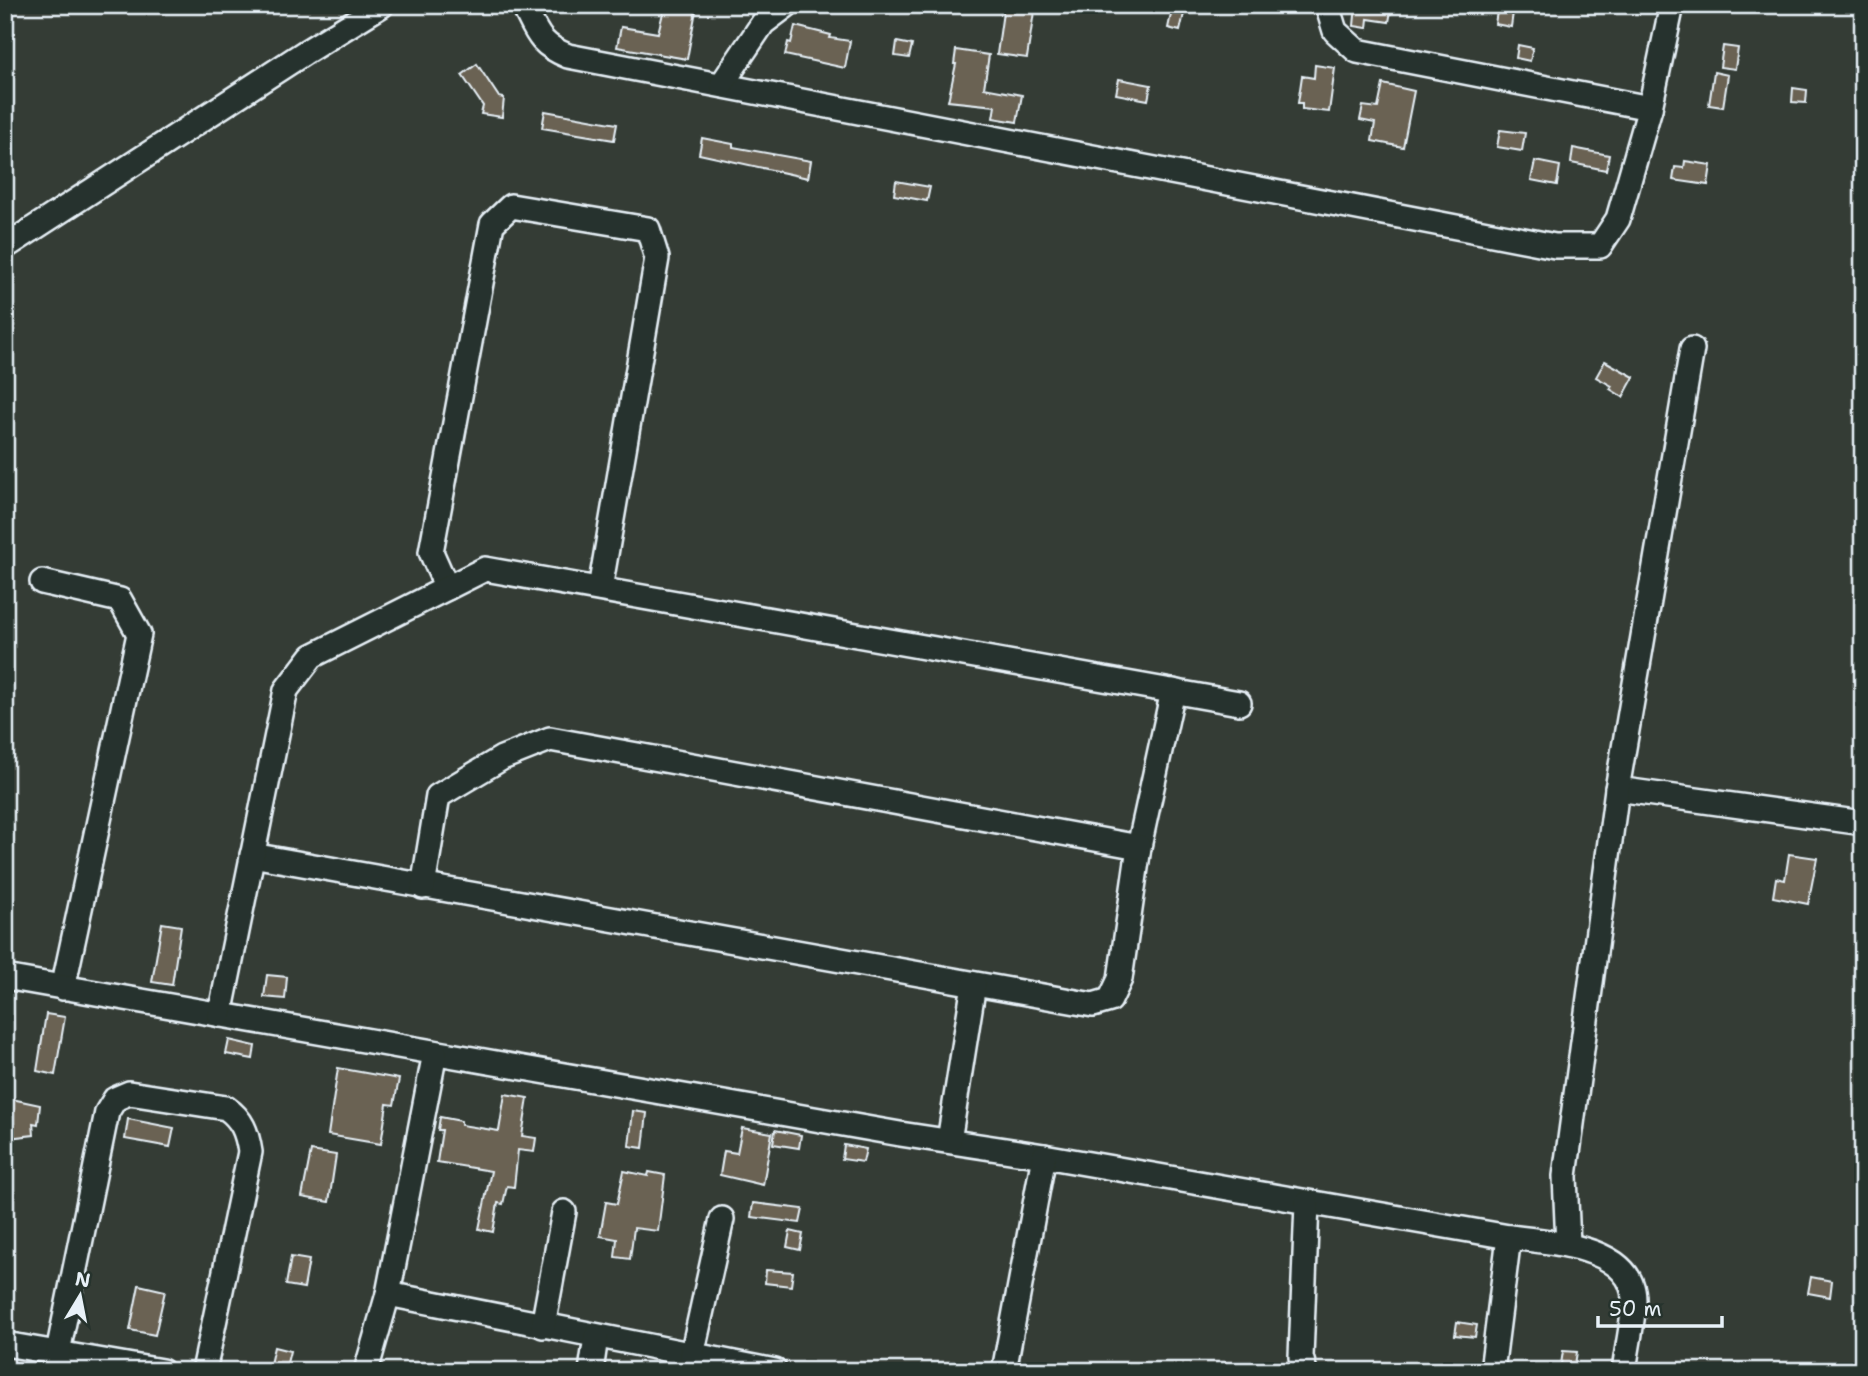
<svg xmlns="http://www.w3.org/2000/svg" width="1868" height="1376" font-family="'Shantell Sans',sans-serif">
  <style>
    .building { fill: #6a6253; stroke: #e8f1f8; stroke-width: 2 }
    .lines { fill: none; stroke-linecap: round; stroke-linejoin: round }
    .minor-casing { stroke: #e8f1f8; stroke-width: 28 }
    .minor { stroke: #26332d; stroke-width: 23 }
  </style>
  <rect width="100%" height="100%" fill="#343c35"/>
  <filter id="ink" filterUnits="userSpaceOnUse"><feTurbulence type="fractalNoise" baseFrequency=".0143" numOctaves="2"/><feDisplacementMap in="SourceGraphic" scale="14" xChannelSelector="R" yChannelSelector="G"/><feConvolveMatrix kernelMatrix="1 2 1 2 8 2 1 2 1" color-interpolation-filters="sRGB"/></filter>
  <g filter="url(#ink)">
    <!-- building -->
    <g class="building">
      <polygon points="665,5 697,5 687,59 617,47 621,27 658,33"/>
      <polygon points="1004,5 1035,5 1027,58 997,54"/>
      <polygon points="1173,5 1186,5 1180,31 1168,28"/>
      <polygon points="1356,5 1392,5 1389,22 1368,19 1367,28 1354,26"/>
      <polygon points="1498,5 1514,5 1511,27 1495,24"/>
      <polygon points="795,26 831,35 830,38 850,41 845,68 785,55 788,42 791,43"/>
      <polygon points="897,42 912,45 909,58 895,56"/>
      <polygon points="1518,45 1533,48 1530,61 1516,58"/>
      <polygon points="1723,46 1738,48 1735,69 1720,67"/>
      <polygon points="956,50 989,55 984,88 1022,95 1017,122 993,118 995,106 948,101 956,64 954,64"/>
      <polygon points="477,64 499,97 504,98 502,117 481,114 483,106 462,75"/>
      <polygon points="1315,65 1335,68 1329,112 1302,109 1302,103 1298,103 1302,76 1314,78"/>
      <polygon points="1714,72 1728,75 1723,107 1709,105"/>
      <polygon points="1119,79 1151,85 1148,100 1116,94"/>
      <polygon points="1383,84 1414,91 1403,147 1372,141 1375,123 1360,120 1363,106 1378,108"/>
      <polygon points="1793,88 1807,90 1806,103 1792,102"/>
      <polygon points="545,111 617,124 614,140 542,128"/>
      <polygon points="1500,130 1525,133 1522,151 1497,147"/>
      <polygon points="702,138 733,144 733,147 811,161 808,178 699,154"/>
      <polygon points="1573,148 1609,155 1606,170 1571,163"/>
      <polygon points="1535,161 1560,166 1557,185 1531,180"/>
      <polygon points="1685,161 1711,165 1708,185 1673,180 1675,167 1684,168"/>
      <polygon points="896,181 930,187 927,201 894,195"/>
      <polygon points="1605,361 1634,377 1623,397 1610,389 1612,386 1596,377"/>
      <polygon points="1789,854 1817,858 1808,904 1773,897 1776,878 1785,880"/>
      <polygon points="162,923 181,926 172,985 152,982"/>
      <polygon points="267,975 287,977 285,999 264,997"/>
      <polygon points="46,1014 65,1017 55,1075 37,1071"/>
      <polygon points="229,1040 255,1046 253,1059 226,1054"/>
      <polygon points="338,1068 399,1079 394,1105 387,1104 381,1144 328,1135"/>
      <polygon points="505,1094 528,1098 522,1136 536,1138 534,1152 518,1150 514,1187 507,1186 503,1204 498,1203 493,1232 479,1229 491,1171 437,1162 442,1130 438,1130 440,1117 461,1121 461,1125 499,1131"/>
      <polygon points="7,1098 40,1105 38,1124 33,1123 34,1135 7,1138 10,1118 5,1117"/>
      <polygon points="633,1111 647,1113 643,1148 629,1146"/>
      <polygon points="128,1119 174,1128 170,1147 125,1139"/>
      <polygon points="742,1128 772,1133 763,1185 720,1175 724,1151 737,1153"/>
      <polygon points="775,1130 801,1135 799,1148 773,1144"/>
      <polygon points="844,1145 866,1149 863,1162 842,1159"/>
      <polygon points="311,1151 336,1155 329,1202 302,1197"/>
      <polygon points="624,1171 648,1176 649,1172 665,1175 658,1231 634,1228 630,1259 615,1257 617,1239 600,1236 606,1202 617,1204"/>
      <polygon points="753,1203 803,1209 800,1223 751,1217"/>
      <polygon points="790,1231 803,1234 800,1250 787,1247"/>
      <polygon points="291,1257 309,1260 304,1288 286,1285"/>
      <polygon points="766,1270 793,1272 791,1286 765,1283"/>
      <polygon points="1811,1277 1832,1281 1830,1297 1808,1293"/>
      <polygon points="139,1285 165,1291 155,1335 130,1330"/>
      <polygon points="1457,1322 1477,1325 1475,1337 1455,1335"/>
      <polygon points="274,1347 290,1351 286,1367 270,1364"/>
      <polygon points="1563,1351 1577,1352 1574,1371 1560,1371"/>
    </g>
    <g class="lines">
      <defs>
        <g id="minor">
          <path d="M523 5C537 32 538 44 568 56L1555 246H1600L1618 219 1650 108 1672 5"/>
          <polyline points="1327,5 1335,31 1357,51 1650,108"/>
          <polyline points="722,84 763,23 787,5"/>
          <polyline points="5,247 304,53 382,5"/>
          <polyline points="42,582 120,600 139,634 63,988"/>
          <polyline points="447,588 431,552 492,224 511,206 648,229 657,258 600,589"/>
          <polyline points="1617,789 1863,823"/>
          <polyline points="252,855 1093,1005 1110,1000 1120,979 1139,847 1173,691"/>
          <polyline points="423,887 438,796 502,758 550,739 1139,847"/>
          <path d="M5 977 900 1134 1044 1156 1509 1237C1548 1242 1634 1246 1634 1300 1633 1323 1627 1348 1624 1371"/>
          <polyline points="220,1015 286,690 312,656 485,569 1239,703"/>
          <polyline points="949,1141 974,984"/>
          <polyline points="1568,1245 1565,1176 1617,789 1692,349"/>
          <polyline points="388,1294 775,1371"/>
          <polyline points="543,1326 564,1212"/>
          <polyline points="5,1344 162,1371"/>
          <path d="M58 1352 107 1112 115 1099 129 1093 226 1108C242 1119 247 1132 250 1152L204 1371"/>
          <polyline points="692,1355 722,1219"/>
          <polyline points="366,1371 388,1294 435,1053"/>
          <polyline points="591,1371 596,1337"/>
          <polyline points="1004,1371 1044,1156"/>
          <polyline points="1305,1371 1301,1357 1307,1203"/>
          <polyline points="1492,1371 1509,1237"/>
        </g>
      </defs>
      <!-- minor casing -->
      <use href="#minor" class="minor-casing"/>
      <!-- minor -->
      <use href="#minor" class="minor"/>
    </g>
  </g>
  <!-- margin -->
  <rect width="1868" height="1376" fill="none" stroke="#26332d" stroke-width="28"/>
  <rect x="14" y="14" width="1840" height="1348" fill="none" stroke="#e8f1f8" stroke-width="2.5" filter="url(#ink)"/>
  <!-- north arrow -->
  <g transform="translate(80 1296) rotate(10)" stroke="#26332d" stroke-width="5" paint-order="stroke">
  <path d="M0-5L12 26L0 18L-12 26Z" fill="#e8f1f8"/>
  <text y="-10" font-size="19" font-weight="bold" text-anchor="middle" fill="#e8f1f8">N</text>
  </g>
  <!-- scale -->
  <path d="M1598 1316v10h124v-10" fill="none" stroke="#e8f1f8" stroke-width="3.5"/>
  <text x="1609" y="1316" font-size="21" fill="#e8f1f8" stroke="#26332d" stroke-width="5" paint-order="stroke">50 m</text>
</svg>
